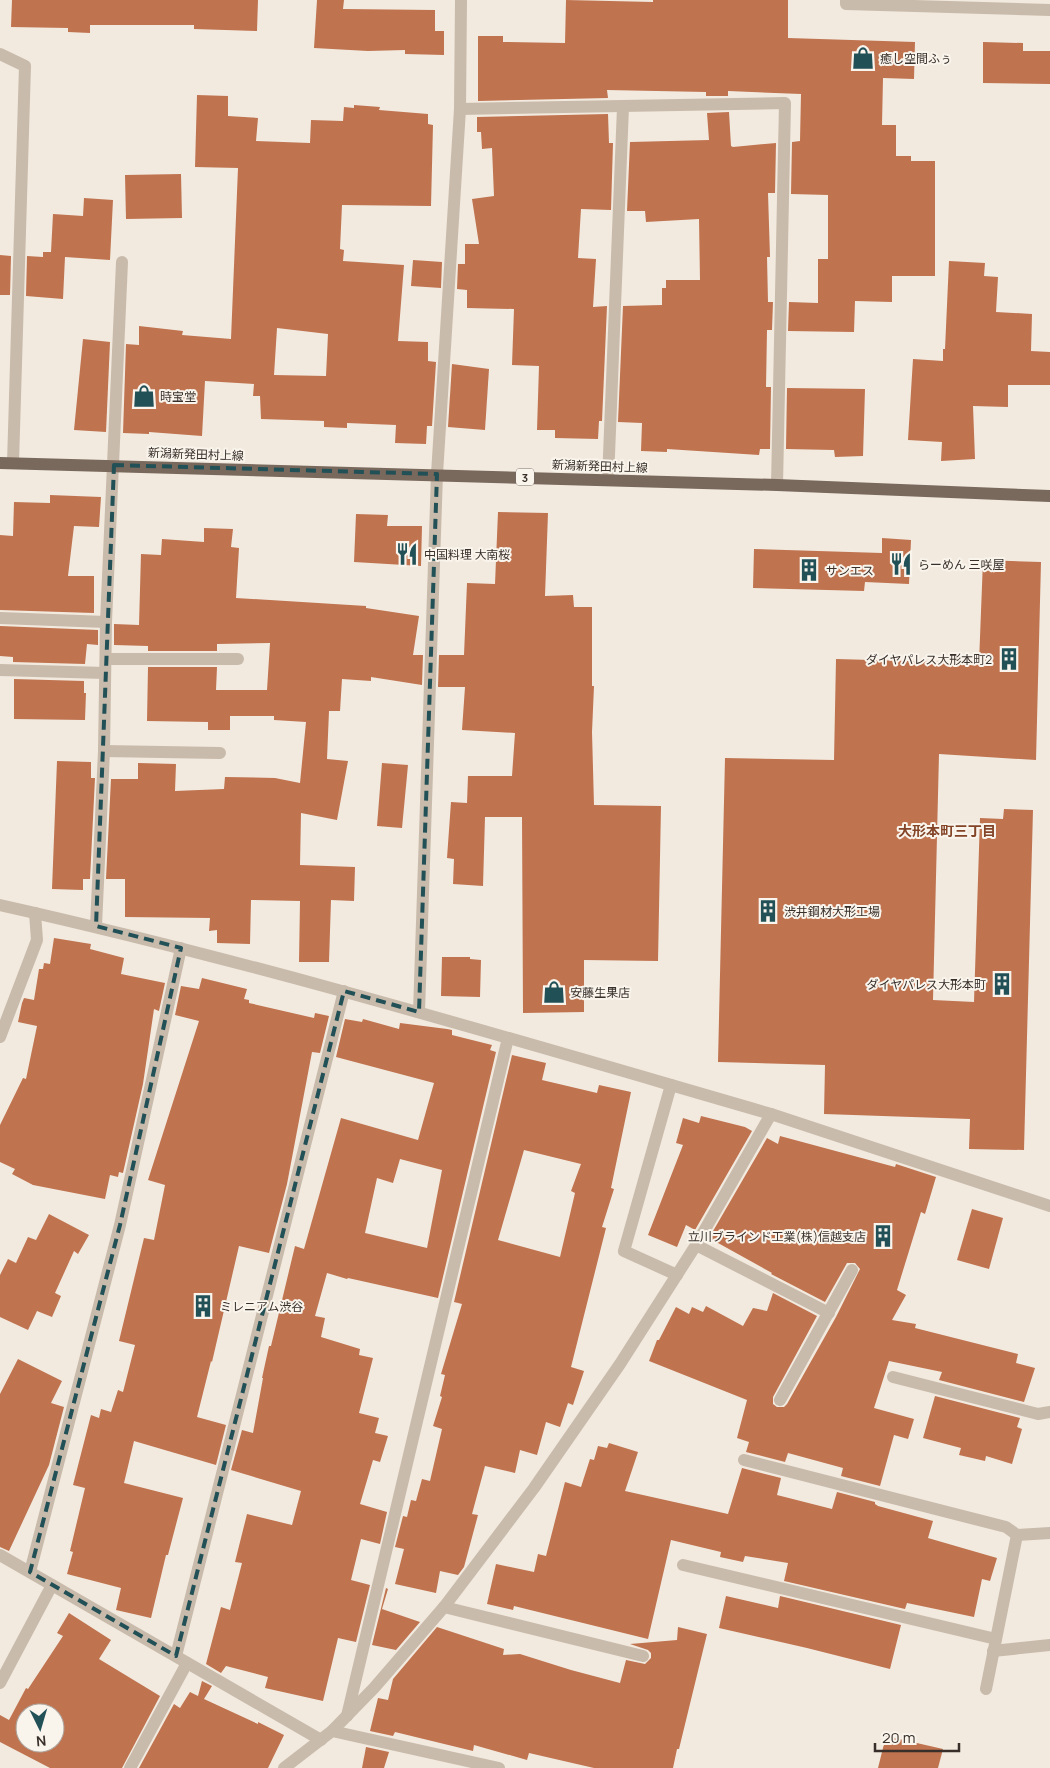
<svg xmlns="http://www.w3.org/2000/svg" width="1050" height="1768" font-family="Manrope,'Noto Sans JP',sans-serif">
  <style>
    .building { fill: #c0734f; fill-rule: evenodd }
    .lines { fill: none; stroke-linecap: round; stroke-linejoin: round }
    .minor { stroke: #c9bbab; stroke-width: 12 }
    .major { stroke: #79685c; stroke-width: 12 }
    .marked { fill: none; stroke: #225057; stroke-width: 4; stroke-dasharray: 10 6; stroke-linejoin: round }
    .labels { text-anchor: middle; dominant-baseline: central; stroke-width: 4; stroke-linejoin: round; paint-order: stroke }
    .shield { fill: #f9f4ec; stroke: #726a64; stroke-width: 1 }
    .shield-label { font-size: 11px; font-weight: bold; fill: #382f2a }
    .poi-label { font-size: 12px; fill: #382f2a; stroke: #f9f4ec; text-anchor: start }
    .street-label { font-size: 12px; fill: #382f2a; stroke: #f9f4ec }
    .neighbourhood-label { font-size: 14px; font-weight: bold; fill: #834427; stroke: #f9f4ec }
  </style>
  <rect width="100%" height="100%" fill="#f2eadf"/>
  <!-- building -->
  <g class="building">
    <polygon points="12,0 258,0 257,31 194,29 194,25 90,25 90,33 68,32 68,28 11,27"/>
    <polygon points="317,0 344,0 343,9 435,10 435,31 444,31 444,55 405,54 405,50 368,51 314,48"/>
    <polygon points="566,0 653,2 653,0 788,0 788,38 915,42 914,79 883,78 882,125 896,125 896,156 911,156 911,161 935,161 935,276 892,276 892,302 855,301 854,332 788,331 789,302 818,303 818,259 828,259 828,195 791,194 792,142 800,141 801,94 728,91 728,96 706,96 706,92 607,90 608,98 478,101 478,36 503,36 503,42 565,43"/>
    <polygon points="983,42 1023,43 1023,51 1050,51 1050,84 983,83"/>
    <path d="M197 95 228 96V116L258 118 256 141 310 143 311 120 343 121 344 107 354 108V105L380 107 379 110 428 114V124L433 125 431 206 342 205 340 249 344 250 343 261 404 265 398 341 428 342V361L436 362 432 426H427L426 444 395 443 396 425 347 423V428L324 427V421L261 419 260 396H253L254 384 205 381 202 436 149 432V434L123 433 126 344 139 345V326L183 331 182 335 231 339 238 168 195 167ZM277 328 328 334 326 376 274 375Z"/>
    <polygon points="729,112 731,146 733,147 776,143 775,193 768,193 770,257 767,257 768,302 773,302 772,330 767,330 766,387 771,387 770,449 760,449 759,455 667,449 667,452 641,451 642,423 618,422 623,306 662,305 662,288 666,288 666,280 700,280 699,219 646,222 645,211 627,211 630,142 709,140 707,113"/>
    <polygon points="608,114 609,143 613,143 611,210 581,209 578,258 596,259 593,307 607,306 602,421 599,421 598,439 555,438 555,430 537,430 539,366 512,365 514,309 467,308 467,290 457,289 458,264 465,264 465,244 479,244 472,199 494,196 492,148 482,149 481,132 477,132 477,117"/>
    <polygon points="181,174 182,218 126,219 125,175"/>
    <polygon points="84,198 113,200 110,260 65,257 63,299 26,296 27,256 43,257 43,252 51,252 53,214 83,216"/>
    <polygon points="0,255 11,256 10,295 0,295"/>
    <polygon points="413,260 442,262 441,288 411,286"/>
    <polygon points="949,261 985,263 984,276 998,277 996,312 1032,314 1031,351 1050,352 1050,385 1008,385 1008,407 973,406 975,459 941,461 942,442 908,440 913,359 943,361 943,349 945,349"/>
    <polygon points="83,339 110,342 106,432 74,430"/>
    <polygon points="452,364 489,369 485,430 448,427"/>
    <polygon points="787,388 865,389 863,456 835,457 834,450 786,449"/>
    <polygon points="50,495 101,497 99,527 74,526 68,576 94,576 94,613 0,610 0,535 13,536 14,502 50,503"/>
    <polygon points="498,512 548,513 545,596 573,595 574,607 592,607 592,686 594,686 592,732 594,805 661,806 658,961 584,960 584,1012 523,1013 522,817 485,817 483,886 453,884 454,859 447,858 451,802 467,803 468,776 512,776 515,733 462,730 465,687 438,687 439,655 464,655 467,583 495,584"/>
    <polygon points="356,514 388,515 387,526 422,526 421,566 354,562"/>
    <polygon points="204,528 233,529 231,547 239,548 236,598 366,606 366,608 419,616 413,655 423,655 422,685 371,677 371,681 342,679 340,711 329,711 327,759 348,761 337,820 301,813 300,865 355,867 354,901 331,900 329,962 299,962 300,901 251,900 250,944 217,943 217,930 209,931 210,918 125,917 125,879 106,879 111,779 138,779 138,763 176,764 175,791 224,789 225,777 275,778 300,783 306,722 274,720 274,716 230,716 230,730 208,730 208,722 147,721 148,667 217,667 216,690 267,690 270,643 217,644 217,651 148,651 148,646 114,645 114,624 139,625 141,554 161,555 162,539 204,542"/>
    <polygon points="882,538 911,540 909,584 865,582 864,591 753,588 754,549 882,553"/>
    <polygon points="983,560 1041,562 1036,760 939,754 933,1000 974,1002 980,818 1003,819 1004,809 1033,810 1024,1150 969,1149 970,1119 824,1114 825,1065 718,1062 725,758 834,760 836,659 979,663"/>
    <polygon points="0,626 98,630 98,645 87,644 85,664 13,662 13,657 0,656"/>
    <polygon points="14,679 84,681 84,693 86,693 85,720 14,719"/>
    <polygon points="57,761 91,762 91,778 95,778 90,879 83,879 83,890 52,889"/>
    <polygon points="382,763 408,765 402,828 377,826"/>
    <polygon points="54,938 91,944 90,949 124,958 121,974 165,983 159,1011 154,1009 143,1084 123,1173 119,1172 118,1177 110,1175 105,1199 33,1185 12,1174 15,1169 0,1162 0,1125 23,1078 26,1079 37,1026 18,1022 22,1003 24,998 34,1000 39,969 43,969 44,963 50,964"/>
    <polygon points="442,957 470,957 470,959 481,960 480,997 441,996"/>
    <polygon points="202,978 247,989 244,999 249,1000 249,1003 314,1018 315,1013 329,1016 320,1053 312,1052 287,1184 269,1253 239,1246 212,1362 211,1361 197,1417 226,1425 216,1465 134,1441 124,1483 183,1498 168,1555 166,1555 151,1618 116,1610 121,1588 67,1574 73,1552 70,1551 85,1488 73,1485 91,1415 99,1418 101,1409 111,1412 118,1390 123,1392 135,1345 119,1341 144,1238 154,1240 165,1185 148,1180 199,1021 175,1015 181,986 199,989"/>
    <path d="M345 1019 362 1022 363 1019 399 1029 400 1023 447 1029 452 1030V1035L492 1045 490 1050 496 1052 438 1298 348 1278 347 1279 327 1273 315 1316 325 1318 321 1337 360 1349 359 1355 373 1358 359 1413 379 1418 375 1433 388 1436 380 1462 373 1460 360 1504 387 1512 380 1544 361 1539 351 1580 370 1585 356 1642 338 1638 323 1701 265 1688 268 1677 226 1666 221 1673 206 1664 221 1607 230 1610 242 1563 235 1562 247 1514 292 1525 301 1491 231 1470 242 1430 253 1433 263 1378H262L269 1346H271L295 1246 304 1249 341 1118 418 1140 434 1083 336 1057ZM400 1159 442 1170 427 1248 365 1233 377 1178 393 1183Z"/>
    <path d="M512 1055 546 1063 542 1080 597 1093 599 1085 631 1092 611 1188 614 1189 602 1227 606 1228 571 1367 584 1371 573 1405 568 1403 560 1427 546 1422 537 1455 520 1450 515 1473 485 1466 472 1514 478 1515 464 1567 458 1575 440 1571 436 1593 395 1584 404 1549 395 1547 403 1516 407 1517 411 1500 416 1501 422 1479 430 1481 442 1429 433 1426 442 1397 440 1396 445 1375 441 1374 462 1304 454 1302ZM524 1150 581 1164 571 1191 575 1193 560 1257 498 1240Z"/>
    <polygon points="701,1116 745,1127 752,1131 695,1230 686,1225 677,1247 648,1235 683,1145 676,1143 683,1118 699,1123"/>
    <polygon points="780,1136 895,1167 896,1164 936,1177 925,1214 921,1212 897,1290 906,1295 892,1320 916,1324 915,1328 1018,1354 1016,1363 1035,1368 1024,1402 939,1380 942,1372 889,1361 874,1408 914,1419 908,1439 894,1435 880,1486 841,1476 843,1468 788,1453 785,1462 746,1452 749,1442 737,1438 747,1400 649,1361 657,1340 659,1340 676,1307 689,1314 692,1307 703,1312 706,1306 743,1326 753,1308 767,1311 773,1293 817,1316 773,1397 773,1404 777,1407 784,1407 787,1404 836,1317 860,1269 855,1263 847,1263 825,1302 771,1274 772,1273 709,1238 767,1138 778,1144"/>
    <polygon points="972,1209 1003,1218 989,1269 957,1260"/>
    <polygon points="49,1214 89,1235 78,1254 74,1251 55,1293 61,1296 52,1317 37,1311 28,1330 0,1317 0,1275 8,1259 16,1263 28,1237 36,1240"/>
    <polygon points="18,1359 62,1381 51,1403 64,1407 49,1465 9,1551 0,1547 0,1394"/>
    <polygon points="935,1396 1020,1418 1017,1427 1022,1429 1012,1464 986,1456 985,1461 959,1455 961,1448 923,1438"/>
    <polygon points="609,1443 638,1452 625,1491 728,1514 742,1468 781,1478 777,1495 832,1509 837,1492 875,1502 875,1504 878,1506 933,1521 928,1538 997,1558 990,1581 982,1579 974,1617 907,1603 905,1609 784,1581 788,1563 745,1556 743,1562 720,1557 721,1552 671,1540 648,1639 514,1606 513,1610 487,1604 496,1564 534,1572 538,1554 546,1556 565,1482 581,1487 590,1459 594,1460 598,1446 607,1448"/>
    <polygon points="386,1588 388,1589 382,1609 420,1622 396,1650 372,1645"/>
    <polygon points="726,1596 778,1608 780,1596 901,1625 890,1669 807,1648 719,1628"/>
    <path d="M69 1613 111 1640 99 1659 160 1696 122 1768H50L0 1742V1715L9 1720 26 1688 28 1689 63 1636 57 1633ZM25 1713H55V1743H25Z"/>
    <polygon points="437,1627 504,1649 503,1655 520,1654 571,1670 620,1683 626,1660 645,1664 651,1658 651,1653 648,1650 630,1644 677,1640 678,1627 707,1634 679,1749 677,1749 673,1768 594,1768 529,1753 527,1760 474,1745 473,1751 395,1732 393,1736 370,1731 378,1698 388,1700 393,1679"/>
    <polygon points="202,1681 212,1686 204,1699 258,1724 258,1722 284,1735 268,1768 139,1768 174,1704 180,1708 190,1692 198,1696"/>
    <polygon points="886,1736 943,1749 938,1768 878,1768"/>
    <polygon points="366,1747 389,1752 384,1768 362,1768"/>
  </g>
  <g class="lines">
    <!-- minor -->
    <g class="minor">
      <polyline points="846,0 846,4 1050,10"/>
      <polyline points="0,54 25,66 13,463"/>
      <polyline points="460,109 785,103 777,485"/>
      <polyline points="608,480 623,107"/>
      <polyline points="0,618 106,622"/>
      <polyline points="106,659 238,659"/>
      <polyline points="0,670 105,673"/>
      <polyline points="104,751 220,753"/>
      <path d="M0 905C260 963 515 1040 771 1114"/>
      <polyline points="96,926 104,751 106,622 122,262"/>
      <polyline points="419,1012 437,474 460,109 461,0"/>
      <polyline points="0,1037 37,940 35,913"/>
      <polyline points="671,1085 624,1251 677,1275"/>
      <polyline points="696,1245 829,1313"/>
      <polyline points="893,1377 1038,1414 1050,1412"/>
      <polyline points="780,1400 852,1270"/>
      <polyline points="744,1460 1006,1527 1017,1535"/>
      <polyline points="0,1555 321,1740"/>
      <polyline points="683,1565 996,1639"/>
      <polyline points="30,1572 120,1225 181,948"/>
      <polyline points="444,1607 643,1656"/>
      <polyline points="993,1651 1050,1645"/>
      <polyline points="176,1656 344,991"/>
      <polyline points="0,1683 52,1585"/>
      <polyline points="986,1689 1017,1535 1050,1533"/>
      <polyline points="347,1716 508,1038"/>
      <polyline points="332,1731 499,1768"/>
      <polyline points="130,1768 187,1663"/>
      <polyline points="284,1768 332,1731 374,1688 444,1607 534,1488 620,1364 696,1245 771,1114 1050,1206"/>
    </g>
    <!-- major -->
    <polyline class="major" points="0,463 777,485 1050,496"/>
  </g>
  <!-- marked area -->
  <path class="marked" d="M114 465 437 474 419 1012 344 991 176 1656 30 1572 120 1225 181 948 96 926Z"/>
  <!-- icons -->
  <defs>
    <symbol id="shop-bare" viewBox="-9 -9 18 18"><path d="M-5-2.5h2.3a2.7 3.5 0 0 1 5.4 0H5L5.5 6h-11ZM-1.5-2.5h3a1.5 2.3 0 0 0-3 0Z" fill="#225057" stroke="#f9f4ec" stroke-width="2.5" paint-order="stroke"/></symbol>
    <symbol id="restaurant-bare" viewBox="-9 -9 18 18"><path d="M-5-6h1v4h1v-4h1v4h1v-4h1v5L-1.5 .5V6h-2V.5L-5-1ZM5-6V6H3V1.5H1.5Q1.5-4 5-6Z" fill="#225057" stroke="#f9f4ec" stroke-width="2.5" paint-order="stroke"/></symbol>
    <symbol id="building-bare" viewBox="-9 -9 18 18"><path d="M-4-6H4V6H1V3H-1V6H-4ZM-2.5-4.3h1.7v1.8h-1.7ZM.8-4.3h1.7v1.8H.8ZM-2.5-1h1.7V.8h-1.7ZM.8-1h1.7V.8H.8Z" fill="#225057" stroke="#f9f4ec" stroke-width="2.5" paint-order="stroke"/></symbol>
  </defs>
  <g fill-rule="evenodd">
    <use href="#shop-bare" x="847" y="42" width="32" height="32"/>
    <use href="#shop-bare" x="128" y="380" width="32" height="32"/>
    <use href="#restaurant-bare" x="391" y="538" width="32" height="32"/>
    <use href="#restaurant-bare" x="885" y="548" width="32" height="32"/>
    <use href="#building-bare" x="793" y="554" width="32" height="32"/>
    <use href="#building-bare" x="993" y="643" width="32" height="32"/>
    <use href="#building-bare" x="752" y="895" width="32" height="32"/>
    <use href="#building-bare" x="986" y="968" width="32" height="32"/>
    <use href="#shop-bare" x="538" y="976" width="32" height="32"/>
    <use href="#building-bare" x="867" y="1220" width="32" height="32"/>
    <use href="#building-bare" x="187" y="1290" width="32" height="32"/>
  </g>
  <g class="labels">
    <!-- shield labels -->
    <rect class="shield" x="516" y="468.5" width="18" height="17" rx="4"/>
    <g class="shield-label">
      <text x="525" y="477">3</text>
    </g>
    <!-- poi labels -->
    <g class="poi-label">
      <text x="880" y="58">癒し空間ふぅ</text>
      <text x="160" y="396">時宝堂</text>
      <text x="424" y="554">中国料理 大南桜</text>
      <text x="918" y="564">らーめん 三咲屋</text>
      <text x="826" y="570">サンエス</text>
      <text x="992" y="659" text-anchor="end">ダイヤパレス大形本町2</text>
      <text x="784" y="911">渋井鋼材大形工場</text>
      <text x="986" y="984" text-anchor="end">ダイヤパレス大形本町</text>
      <text x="570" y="992">安藤生果店</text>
      <text x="866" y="1236" text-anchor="end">立川ブラインド工業(株)信越支店</text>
      <text x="220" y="1306">ミレニアム渋谷</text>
    </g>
    <!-- street labels -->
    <g class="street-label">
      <text transform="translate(196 454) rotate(2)">新潟新発田村上線</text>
      <text transform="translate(600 466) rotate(2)">新潟新発田村上線</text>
    </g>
    <!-- neighbourhood labels -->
    <g class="neighbourhood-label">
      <text x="947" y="830">大形本町三丁目</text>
    </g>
  </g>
  <!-- north arrow -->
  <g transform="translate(40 1728) rotate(175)"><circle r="24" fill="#f9f4ec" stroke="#aca59e"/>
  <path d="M0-4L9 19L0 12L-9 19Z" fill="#225057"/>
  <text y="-8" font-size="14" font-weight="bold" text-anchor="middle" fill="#382f2a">N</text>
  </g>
  <!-- scale -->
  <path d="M875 1743v8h84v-8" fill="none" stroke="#382f2a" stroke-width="2.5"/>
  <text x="882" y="1743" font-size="15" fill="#382f2a" stroke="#f9f4ec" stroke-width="4" paint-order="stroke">20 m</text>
</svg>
